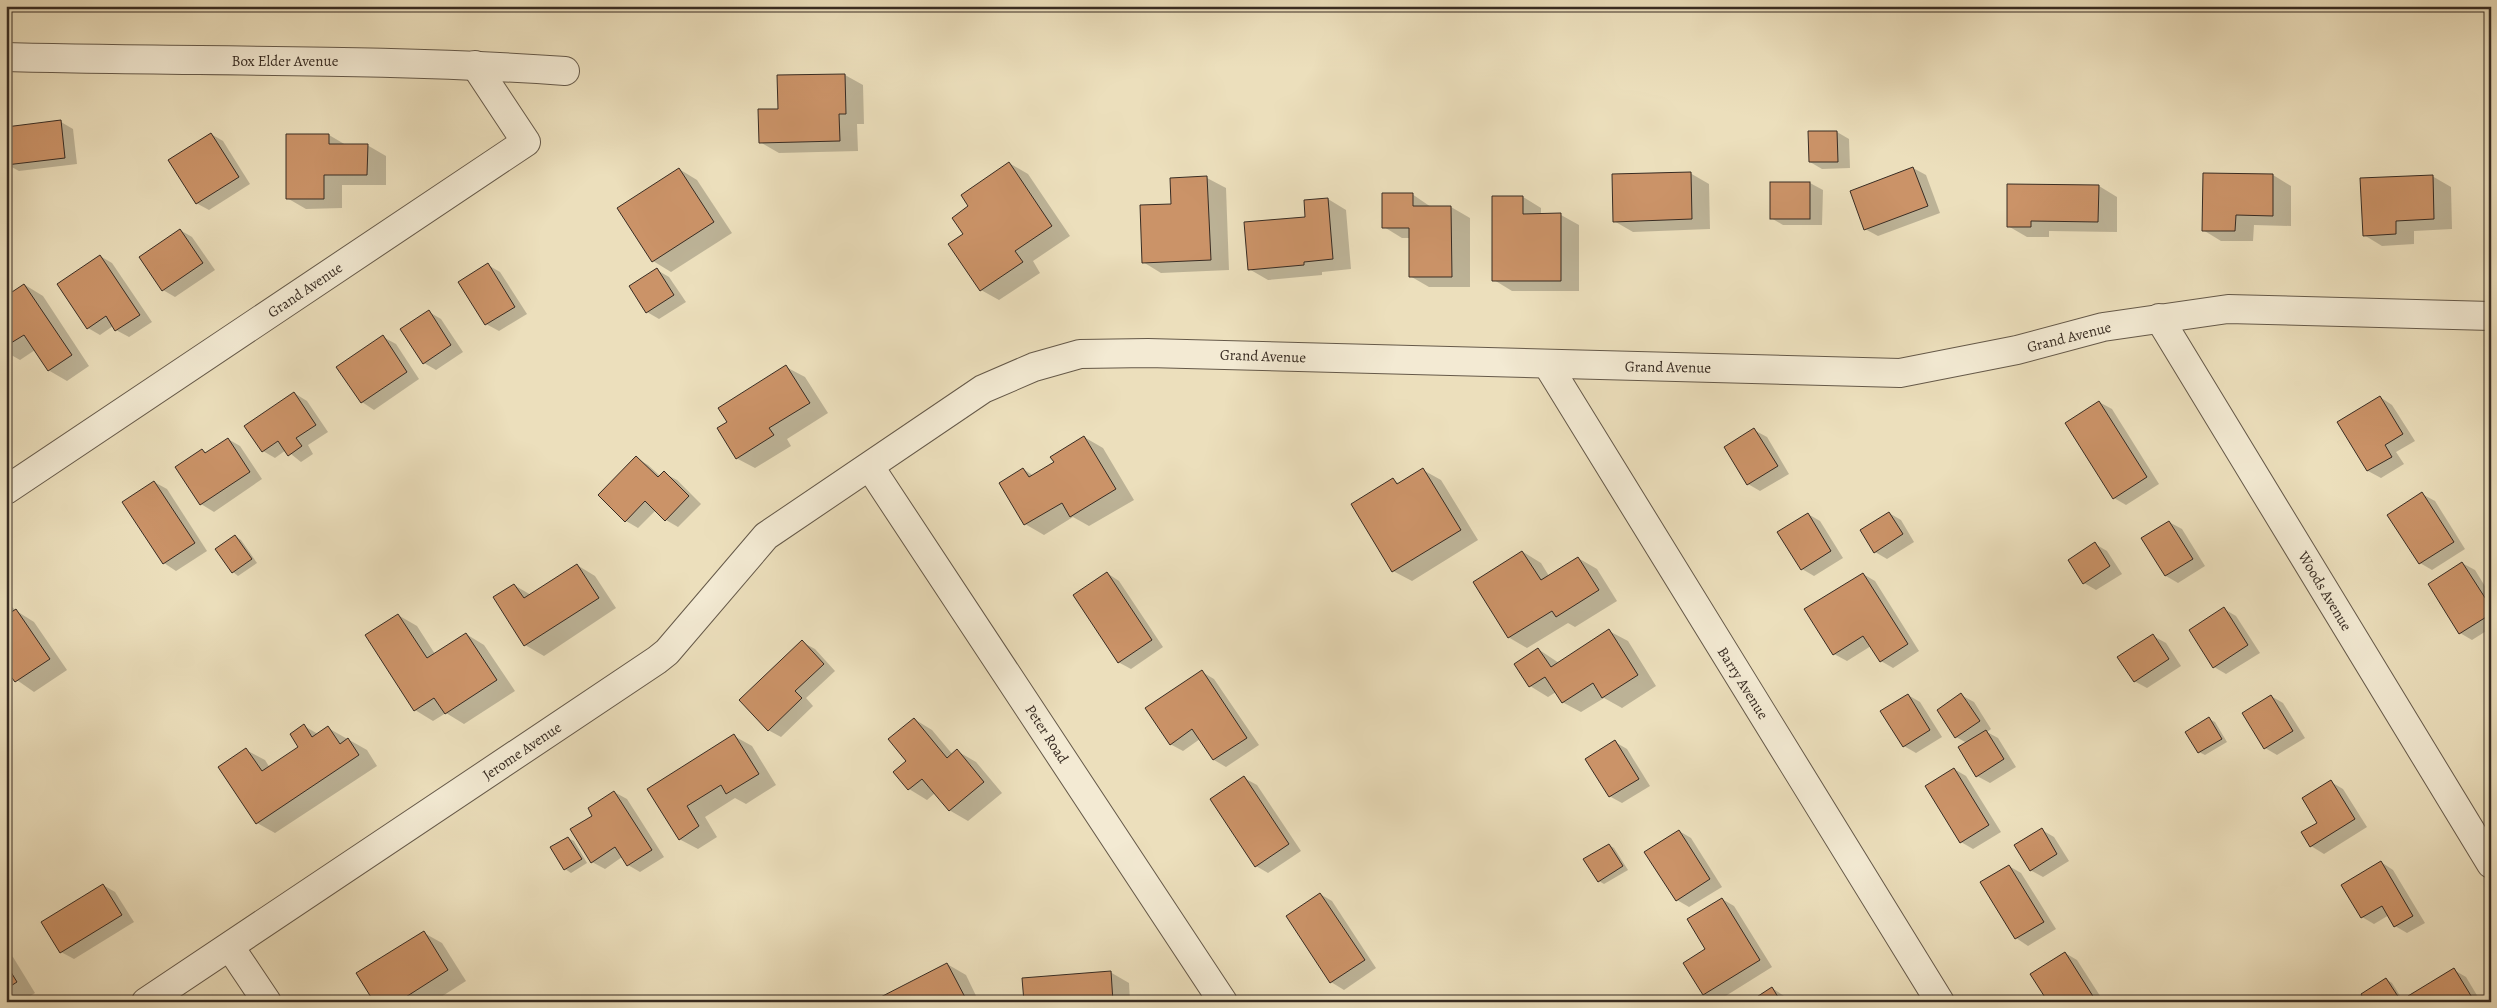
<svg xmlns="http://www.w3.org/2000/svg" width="2497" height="1008" font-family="Alegreya,serif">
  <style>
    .shadow { fill: #0003 }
    .building { fill: #cb9368; stroke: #382c23 }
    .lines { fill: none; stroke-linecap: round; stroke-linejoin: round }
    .minor-casing { stroke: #655949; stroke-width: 30 }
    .minor { stroke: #f3ead3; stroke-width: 28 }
    .labels { text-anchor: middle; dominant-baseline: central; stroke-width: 5; stroke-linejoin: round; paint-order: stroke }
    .street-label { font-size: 15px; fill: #382c23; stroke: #f3ead3 }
  </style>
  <rect width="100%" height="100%" fill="#ecdfbc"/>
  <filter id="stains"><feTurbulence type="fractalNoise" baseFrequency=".004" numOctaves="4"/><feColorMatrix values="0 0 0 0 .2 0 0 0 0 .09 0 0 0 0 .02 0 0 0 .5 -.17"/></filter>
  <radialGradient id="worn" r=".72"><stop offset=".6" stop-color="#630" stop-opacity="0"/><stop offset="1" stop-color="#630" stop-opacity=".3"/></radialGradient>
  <!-- shadow -->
  <g class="shadow">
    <polygon points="845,75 863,85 864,124 857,124 858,151 779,153 760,142 779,110"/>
    <polygon points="61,122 73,129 77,164 19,171 6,164"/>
    <polygon points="1837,132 1849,139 1850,168 1822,169 1810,162 1810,133"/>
    <polygon points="211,134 223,141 250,184 209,210 196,203"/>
    <polygon points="329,135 346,145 367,145 386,156 386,185 342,185 342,208 306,209 287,198"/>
    <polygon points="1009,163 1028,174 1070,236 1033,261 1040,273 999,300 981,290 965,235 970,206"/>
    <polygon points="6,166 8,182 6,182"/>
    <polygon points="1913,168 1926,175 1940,213 1878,236 1865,229"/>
    <polygon points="679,169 697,180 732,233 671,272 653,261"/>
    <polygon points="1690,173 1709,184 1710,229 1633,232 1614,221"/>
    <polygon points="2273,175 2291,186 2291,226 2254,225 2253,241 2221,241 2203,230"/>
    <polygon points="2432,176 2451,187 2452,229 2414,231 2414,244 2382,246 2364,235"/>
    <polygon points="1207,178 1226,188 1229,270 1161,273 1143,262 1173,205 1172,179"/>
    <polygon points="1771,183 1810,183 1823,190 1822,225 1783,225 1771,218"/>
    <polygon points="2099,186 2117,197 2117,232 2049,231 2049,237 2027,237 2008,226"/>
    <polygon points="1412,194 1431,207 1451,207 1470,218 1470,287 1429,287 1410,276 1410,238 1402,238 1384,227"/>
    <polygon points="1523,197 1541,208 1541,215 1561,215 1579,225 1579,291 1512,291 1494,280"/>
    <polygon points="1328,199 1346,210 1351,269 1322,272 1322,275 1268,280 1249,269"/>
    <polygon points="180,230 192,237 215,270 175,297 163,290"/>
    <polygon points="100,256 112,263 152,322 129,337 116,330 113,326 100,335 88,328"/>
    <polygon points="488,265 500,272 527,314 499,331 486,324 460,282"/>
    <polygon points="657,270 669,277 686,302 659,319 647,312"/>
    <polygon points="25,285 43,296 89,366 67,381 48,370 35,350 20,360 6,352 6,298"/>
    <polygon points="429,312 441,319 463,352 436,370 424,363"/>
    <polygon points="383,337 396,344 419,379 374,410 362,402"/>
    <polygon points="786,367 805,377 828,413 787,439 791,446 755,468 736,458 729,422"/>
    <polygon points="294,393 307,401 328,432 308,445 313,454 301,462 286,450 275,458 263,451"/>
    <polygon points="2380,397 2392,405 2415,441 2396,452 2404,464 2381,478 2368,471 2339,422"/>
    <polygon points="2099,402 2112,409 2159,484 2126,505 2114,498"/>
    <polygon points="1754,430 1767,437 1789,474 1760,491 1748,484"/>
    <polygon points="1084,437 1103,448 1134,500 1089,526 1073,517 1044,535 1025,524 1001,483 1023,469 1034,476 1056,463"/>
    <polygon points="228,439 240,446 262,479 214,512 201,504 176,467 202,450 207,453"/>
    <polygon points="636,458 648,465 660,476 664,473 677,480 701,504 678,527 666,520 656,510 638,528 626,521 600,495"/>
    <polygon points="1423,470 1441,480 1478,540 1412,581 1393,571 1393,480 1400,484"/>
    <polygon points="154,482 167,489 207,551 176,571 164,563"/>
    <polygon points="2422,494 2435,501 2465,549 2432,570 2420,563"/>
    <polygon points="1889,513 1901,520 1914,542 1887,559 1875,552"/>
    <polygon points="1808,514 1820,521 1843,558 1814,576 1802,569"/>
    <polygon points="2169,522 2182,529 2205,566 2178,583 2166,576 2143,538"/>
    <polygon points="235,536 241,540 257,563 238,576 233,572"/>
    <polygon points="2095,544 2107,551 2122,574 2096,590 2084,583"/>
    <polygon points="1523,552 1541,563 1549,576 1578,558 1597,569 1617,601 1575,627 1568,623 1527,648 1508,637"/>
    <polygon points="2462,563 2475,570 2491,596 2491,628 2472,640 2460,633"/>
    <polygon points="577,565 595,576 616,608 544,656 525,645 514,585 531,595"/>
    <polygon points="1107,573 1119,581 1163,647 1131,669 1118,662"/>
    <polygon points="1863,574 1875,581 1919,651 1893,668 1881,661 1871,646 1847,661 1834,654"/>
    <polygon points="6,600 15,610 34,622 67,670 34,692 14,678 6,683"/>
    <polygon points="2224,609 2236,616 2260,653 2226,674 2214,667"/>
    <polygon points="398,615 417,626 435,654 466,634 484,645 515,691 464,724 446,713 433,721 415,710"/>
    <polygon points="1609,631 1628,641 1656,686 1622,708 1604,698 1581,712 1562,702 1556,692 1548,697 1530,686 1538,649 1559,663"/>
    <polygon points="2153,636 2166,643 2181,666 2147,688 2134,681"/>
    <polygon points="802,642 815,649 835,671 806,698 813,706 781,737 768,730"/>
    <polygon points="1202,672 1214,679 1259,745 1226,767 1214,760 1200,739 1183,751 1170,744"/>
    <polygon points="1908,695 1920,702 1942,737 1916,753 1904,746"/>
    <polygon points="1961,695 1974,702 1991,729 1987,732 1998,738 2016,767 1990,783 1977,776 1960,748 1967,743 1956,737"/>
    <polygon points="2271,696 2283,703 2305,738 2277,755 2265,748"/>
    <polygon points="914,719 932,730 953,755 957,751 976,762 1002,793 968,821 949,810 935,793 927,800 909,789 895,772 908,761"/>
    <polygon points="2209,719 2215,722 2227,742 2205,755 2199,752"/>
    <polygon points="304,726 318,734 328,728 367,750 377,766 275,833 257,823 246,750 265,760 270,768 300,747"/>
    <polygon points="734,736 752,746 776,785 746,804 735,798 705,817 717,837 698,849 679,839 648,790"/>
    <polygon points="1615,742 1627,749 1650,786 1622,803 1609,796"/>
    <polygon points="1954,769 1966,776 2001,832 1973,849 1961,842"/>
    <polygon points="1244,778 1257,785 1301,851 1268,873 1256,866"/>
    <polygon points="2331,782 2343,789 2367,827 2324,854 2311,846 2303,833 2318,823"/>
    <polygon points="614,792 627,799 664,857 640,872 628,865 622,857 605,869 592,862 594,816"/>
    <polygon points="2042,830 2054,837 2069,861 2043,877 2030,870"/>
    <polygon points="1679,831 1691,838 1722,887 1689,907 1677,900"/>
    <polygon points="568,838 574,841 587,863 571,873 565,869 552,848"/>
    <polygon points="1609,845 1614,848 1628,870 1604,884 1599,881"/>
    <polygon points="2381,862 2393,870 2425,923 2407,933 2395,926 2389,915 2374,924 2362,917"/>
    <polygon points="2009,866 2021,873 2056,929 2028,946 2016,938 1981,883"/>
    <polygon points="103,885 115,892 134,922 74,959 61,952"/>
    <polygon points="1320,894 1332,901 1376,968 1344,990 1331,982 1287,916"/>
    <polygon points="1722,899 1734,906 1772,967 1716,1002 1704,994 1684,963 1707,949"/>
    <polygon points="424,933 442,943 466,981 433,1002 376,1002"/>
    <polygon points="6,953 13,957 35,993 20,1002 6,1002"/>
    <polygon points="2065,953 2077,960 2104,1002 2049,1002"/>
    <polygon points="947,964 966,975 979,1002 873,1002"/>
    <polygon points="2454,970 2466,977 2481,1002 2414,1002"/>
    <polygon points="1110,972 1129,983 1130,1002 1025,1002"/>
    <polygon points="2386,979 2392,983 2404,1002 2367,1002"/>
    <polygon points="1772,988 1784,996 1788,1002 1751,1002"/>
  </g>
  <!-- building -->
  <g class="building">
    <polygon points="845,74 846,114 839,114 840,141 759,143 758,109 778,109 777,75"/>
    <polygon points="61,120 65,158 6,165 6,127"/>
    <polygon points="1808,131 1837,131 1838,162 1809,162"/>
    <polygon points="211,133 239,177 196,204 168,160"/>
    <polygon points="286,134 329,134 329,144 368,144 367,175 324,175 324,199 286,199"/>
    <polygon points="1009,162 1052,226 1015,251 1023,262 980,291 948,244 963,234 952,218 968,206 961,195"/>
    <polygon points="1913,167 1928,206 1864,230 1850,191"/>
    <polygon points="679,168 714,222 652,262 617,208"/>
    <polygon points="1691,172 1692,219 1613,222 1612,174"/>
    <polygon points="2203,173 2273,174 2273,216 2236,215 2235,231 2202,231"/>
    <polygon points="2433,175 2434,219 2396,221 2396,234 2363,236 2360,178"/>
    <polygon points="1207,176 1211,260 1142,263 1140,205 1171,204 1170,178"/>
    <rect x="1770" y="182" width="40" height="37"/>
    <polygon points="2007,184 2099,185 2098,222 2031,221 2031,227 2007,227"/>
    <polygon points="1382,193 1413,193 1413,206 1451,206 1452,277 1409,277 1409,228 1382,228"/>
    <polygon points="1492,196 1523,196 1523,214 1561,213 1561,281 1492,281"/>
    <polygon points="1328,198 1333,259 1304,262 1304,265 1248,270 1244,222 1305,217 1304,200"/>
    <polygon points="180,229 203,263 162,291 139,257"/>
    <polygon points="100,255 140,315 115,331 106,316 87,329 57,284"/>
    <polygon points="488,263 515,307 485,325 458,282"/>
    <polygon points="657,268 674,295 646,313 629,286"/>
    <polygon points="24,284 72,355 48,371 24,335 6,346 6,296"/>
    <polygon points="429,310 451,345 423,364 400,329"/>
    <polygon points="383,335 407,372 361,403 336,367"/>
    <polygon points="786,365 810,403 769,428 774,435 736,459 717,428 727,422 718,408"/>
    <polygon points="294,392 316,425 296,438 302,446 288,456 278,441 262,452 244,426"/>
    <polygon points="2380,396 2403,434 2385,445 2392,457 2367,471 2337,422"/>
    <polygon points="2099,401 2147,477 2113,499 2065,423"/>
    <polygon points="1754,428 1778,466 1747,485 1724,447"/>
    <polygon points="1084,436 1116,489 1070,517 1062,503 1024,525 999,483 1023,468 1029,477 1054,462 1050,457"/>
    <polygon points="228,438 250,472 200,505 175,467 202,449 205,453"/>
    <polygon points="636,456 658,477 664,471 689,496 665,521 645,501 625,522 598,495"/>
    <polygon points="1423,468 1461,530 1392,572 1351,504 1393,478 1397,484"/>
    <polygon points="154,481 195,543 163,564 122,502"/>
    <polygon points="2422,492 2454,542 2419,564 2387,515"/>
    <polygon points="1889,512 1903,534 1874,553 1860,530"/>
    <polygon points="1808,513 1831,551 1801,570 1777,532"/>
    <polygon points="2169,521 2193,559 2165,576 2141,538"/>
    <polygon points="235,535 252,559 232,573 215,549"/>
    <polygon points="2095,542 2110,566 2083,584 2068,560"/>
    <polygon points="1522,551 1541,580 1578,557 1599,590 1556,617 1552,611 1508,638 1473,582"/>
    <polygon points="2462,562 2491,607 2491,614 2459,634 2428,584"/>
    <polygon points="577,564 599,598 524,646 493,597 514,584 524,598"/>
    <polygon points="1107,572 1152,640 1118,663 1073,595"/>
    <polygon points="1863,573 1908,644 1880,662 1863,636 1833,655 1804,609"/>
    <polygon points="2224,607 2248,645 2213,668 2189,630"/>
    <polygon points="16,609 50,659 15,682 6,670 6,613 7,615"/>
    <polygon points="398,614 427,658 466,633 497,680 445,714 434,698 414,711 365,635"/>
    <polygon points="1609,629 1638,675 1602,698 1593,683 1562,703 1545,677 1529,687 1514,664 1538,648 1551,667"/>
    <polygon points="2153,634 2169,659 2134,682 2117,657"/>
    <polygon points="802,640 824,664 795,691 802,698 768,731 739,700"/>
    <polygon points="1202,670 1247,738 1213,760 1192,729 1170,745 1145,708"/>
    <polygon points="1961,693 1980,721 1955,738 1937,710"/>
    <polygon points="1908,694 1930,730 1903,747 1880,711"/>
    <polygon points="2271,695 2293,731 2264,749 2242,713"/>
    <polygon points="2209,717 2222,739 2198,753 2185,732"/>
    <polygon points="914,718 947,758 957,749 984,782 949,811 922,779 908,790 893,772 906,761 888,739"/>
    <polygon points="304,724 312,737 328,726 340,744 348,738 359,755 256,824 218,767 246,748 262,771 298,747 290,734"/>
    <polygon points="1986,730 2004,759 1976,777 1958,747"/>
    <polygon points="734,734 759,774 726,794 721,785 687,806 699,826 679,840 647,789"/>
    <polygon points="1615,740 1639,779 1609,797 1585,759"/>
    <polygon points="1954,768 1989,825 1960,843 1925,786"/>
    <polygon points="1244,776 1289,844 1255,867 1210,799"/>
    <polygon points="2331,780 2355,819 2310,847 2301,832 2317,823 2302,798"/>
    <polygon points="614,791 652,850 627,866 615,847 591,863 570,829 592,816 588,808"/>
    <polygon points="2042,828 2057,854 2030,871 2014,845"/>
    <polygon points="1679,830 1710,879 1676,901 1644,852"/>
    <polygon points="568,837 582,859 564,870 550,847"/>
    <polygon points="1609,844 1623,866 1598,882 1583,859"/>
    <polygon points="2381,861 2413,916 2394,927 2382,906 2361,918 2341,885"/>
    <polygon points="2009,865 2044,922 2015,939 1980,882"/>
    <polygon points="103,884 122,915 60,953 41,922"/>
    <polygon points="1320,893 1365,960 1330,983 1286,916"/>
    <polygon points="1722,898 1760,960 1703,995 1683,963 1705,949 1687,919"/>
    <polygon points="424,931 448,970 398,1002 374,1002 356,973"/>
    <polygon points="2065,952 2096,1001 2096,1002 2048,1002 2030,974"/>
    <polygon points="947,963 966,999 960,1002 871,1002"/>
    <polygon points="6,964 17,982 6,989"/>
    <polygon points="2454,968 2473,999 2469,1002 2412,1002 2408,996"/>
    <polygon points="1111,971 1113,1002 1024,1002 1022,978"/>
    <polygon points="2386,978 2401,1001 2365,1002 2361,994"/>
    <polygon points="1772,987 1781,1002 1749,1002"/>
  </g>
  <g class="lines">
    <defs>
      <g id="minor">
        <path d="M6 57C192 62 379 58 565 71"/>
        <polyline points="2159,318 2491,864"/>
        <polyline points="1547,364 1940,1002"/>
        <polyline points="870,467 1223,1002"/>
        <polyline points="6,490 526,142 475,65"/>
        <polyline points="230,947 267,1002"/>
        <polyline points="146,1002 657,660 667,652 766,536 983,389 1034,367 1080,354 1148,353 1900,373 2017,350 2103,327 2228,309 2491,316"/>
      </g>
    </defs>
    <!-- minor casing -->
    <use href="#minor" class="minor-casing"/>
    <!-- minor -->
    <use href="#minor" class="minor"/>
  </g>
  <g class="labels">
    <!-- street labels -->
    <g class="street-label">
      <text x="285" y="61">Box Elder Avenue</text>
      <text transform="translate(305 290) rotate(-34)">Grand Avenue</text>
      <text transform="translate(2069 337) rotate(-14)">Grand Avenue</text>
      <text transform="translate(1263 356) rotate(2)">Grand Avenue</text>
      <text transform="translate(1668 367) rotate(1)">Grand Avenue</text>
      <text transform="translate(2325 591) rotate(59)">Woods Avenue</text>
      <text transform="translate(1743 683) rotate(58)">Barry Avenue</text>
      <text transform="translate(1047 734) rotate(57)">Peter Road</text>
      <text transform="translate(522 751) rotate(-34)">Jerome Avenue</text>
    </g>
  </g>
  <!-- margin -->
  <rect width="2497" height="1008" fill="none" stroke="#ecdfbc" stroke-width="25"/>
  <rect x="8" y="8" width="2482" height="993" fill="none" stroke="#382c23" stroke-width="2.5"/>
  <rect x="12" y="12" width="2472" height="983" fill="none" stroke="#382c23"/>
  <rect width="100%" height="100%" filter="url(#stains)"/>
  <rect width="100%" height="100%" fill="url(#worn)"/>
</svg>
